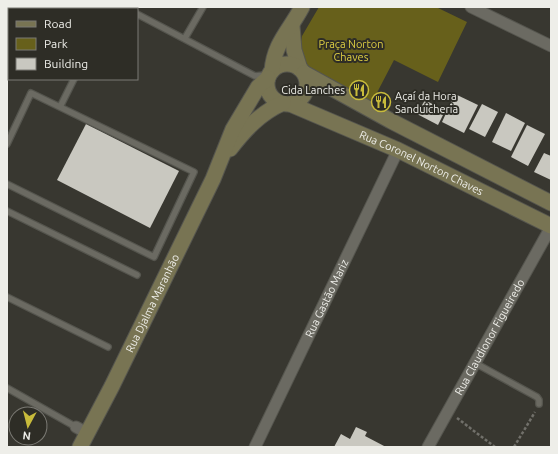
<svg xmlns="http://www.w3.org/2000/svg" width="558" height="454" font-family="Ubuntu,sans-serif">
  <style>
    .green { fill: #67601b }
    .building { fill: #c9c8c0 }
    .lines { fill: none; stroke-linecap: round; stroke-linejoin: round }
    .service-casing { stroke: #55554e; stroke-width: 8 }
    .minor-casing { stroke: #55554e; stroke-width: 13 }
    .secondary-casing { stroke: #55554e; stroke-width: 17 }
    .path { stroke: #71706a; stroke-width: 2.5; stroke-dasharray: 3 2; stroke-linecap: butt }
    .service { stroke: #6b6a62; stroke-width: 5.5 }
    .minor { stroke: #6b6a62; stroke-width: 11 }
    .secondary { stroke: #787453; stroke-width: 15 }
    .labels { text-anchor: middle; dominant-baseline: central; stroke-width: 4; stroke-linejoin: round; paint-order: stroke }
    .park-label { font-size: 11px; fill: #ddce42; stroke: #2e2d26 }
    .poi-label { font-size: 11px; fill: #eeeee9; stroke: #2e2d26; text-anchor: end }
    .street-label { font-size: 11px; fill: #eeeee9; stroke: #2e2d26 }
  </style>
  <rect width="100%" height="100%" fill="#383730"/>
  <!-- green -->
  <polygon class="green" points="319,7 436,7 467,22 438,82 394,60 369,108 307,75 299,53 302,36"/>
  <!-- building -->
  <g class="building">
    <polygon points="455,94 478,105 464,133 442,122"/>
    <polygon points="425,100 445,111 438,125 417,114"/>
    <polygon points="482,104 498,112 485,137 469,129"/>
    <polygon points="506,113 525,123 511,151 492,142"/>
    <polygon points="86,124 179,171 150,228 57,180"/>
    <polygon points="527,125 545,134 528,166 511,157"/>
    <polygon points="544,153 551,156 551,180 534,172"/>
    <polygon points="356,427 367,432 365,436 386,447 334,447 341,434 350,439"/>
  </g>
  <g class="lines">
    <defs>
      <g id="service">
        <polyline points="123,7 127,9"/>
        <polyline points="43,9 44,7"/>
        <polyline points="110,9 111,7"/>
        <polyline points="137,14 255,76 265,75"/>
        <polyline points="185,38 203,7"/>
        <polyline points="7,64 9,62"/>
        <polyline points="61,105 74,79"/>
        <polyline points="7,144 31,93 194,172 154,257 7,184"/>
        <polyline points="7,211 137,275"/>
        <polyline points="7,297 108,347"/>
        <polyline points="475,363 537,397 539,400 539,404"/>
        <polyline points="7,388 76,427"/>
      </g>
      <g id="minor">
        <polyline points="471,7 551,46"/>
        <polyline points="76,427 87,433"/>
        <path id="s1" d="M255 447 398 150"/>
        <path id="s2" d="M428 447 551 227"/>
      </g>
      <g id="secondary">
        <polyline points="292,26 294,50 300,69"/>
        <circle cx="287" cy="84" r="20"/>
        <path d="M272 71C274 43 290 30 302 7"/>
        <polyline points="304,73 391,121 551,203"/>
        <path id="s3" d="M290 104 398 150 551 226"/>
        <path d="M230 149C245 130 260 113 283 103"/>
        <path id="s4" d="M80 447 112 386 213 179 233 129 258 87 268 78"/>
      </g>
    </defs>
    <!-- service casing -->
    <use href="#service" class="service-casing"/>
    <!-- minor casing -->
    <use href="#minor" class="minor-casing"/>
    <!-- secondary casing -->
    <use href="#secondary" class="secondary-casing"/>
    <!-- path -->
    <g class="path">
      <polyline points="457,418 495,447"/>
      <polyline points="514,447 535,412"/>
    </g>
    <!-- service -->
    <use href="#service" class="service"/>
    <!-- minor -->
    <use href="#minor" class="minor"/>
    <!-- secondary -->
    <use href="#secondary" class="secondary"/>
  </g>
  <!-- icons -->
  <defs>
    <symbol id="restaurant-ring" viewBox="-11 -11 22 22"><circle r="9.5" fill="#2e2d26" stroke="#c8bb3b" stroke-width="1.5"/><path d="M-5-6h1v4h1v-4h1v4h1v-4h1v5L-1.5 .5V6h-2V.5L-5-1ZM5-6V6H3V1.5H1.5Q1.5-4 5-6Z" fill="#c8bb3b"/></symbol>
  </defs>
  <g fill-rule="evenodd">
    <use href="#restaurant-ring" x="348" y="79" width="22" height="22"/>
    <use href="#restaurant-ring" x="370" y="91" width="22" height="22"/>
  </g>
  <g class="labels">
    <!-- park labels -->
    <g class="park-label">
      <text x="351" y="44">Praça Norton<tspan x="351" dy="13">Chaves</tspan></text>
    </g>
    <!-- poi labels -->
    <g class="poi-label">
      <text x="345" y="90">Cida Lanches</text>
      <text x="395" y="96" text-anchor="start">Açaí da Hora<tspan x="395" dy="13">Sanduicheria</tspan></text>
    </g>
    <!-- street labels -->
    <g class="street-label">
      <text stroke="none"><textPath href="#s3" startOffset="144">Rua Coronel Norton Chaves</textPath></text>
      <text stroke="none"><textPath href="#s1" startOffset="165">Rua Gastão Mariz</textPath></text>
      <text stroke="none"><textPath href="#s4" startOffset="161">Rua Djalma Maranhão</textPath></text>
      <text stroke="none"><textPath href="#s2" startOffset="126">Rua Claudionor Figueiredo</textPath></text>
    </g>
  </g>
  <!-- border -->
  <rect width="558" height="454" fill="none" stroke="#eeeee9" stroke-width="16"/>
  <!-- legend -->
  <rect x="8" y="8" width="130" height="72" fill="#2e2d26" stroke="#7b7a74"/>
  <rect x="16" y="21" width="20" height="6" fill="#787453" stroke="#7b7a74"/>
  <text x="44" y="28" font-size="12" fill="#eeeee9">Road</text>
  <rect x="16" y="38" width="20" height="12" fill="#67601b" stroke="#7b7a74"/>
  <text x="44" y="48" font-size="12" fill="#eeeee9">Park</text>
  <rect x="16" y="58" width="20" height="12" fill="#c9c8c0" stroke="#7b7a74"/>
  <text x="44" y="68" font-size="12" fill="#eeeee9">Building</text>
  <!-- north arrow -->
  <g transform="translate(28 426) rotate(187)"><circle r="19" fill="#2e2d26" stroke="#7b7a74"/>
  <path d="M0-3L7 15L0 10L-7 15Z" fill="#c8bb3b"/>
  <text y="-6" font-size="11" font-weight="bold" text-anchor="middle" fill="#eeeee9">N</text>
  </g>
</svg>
